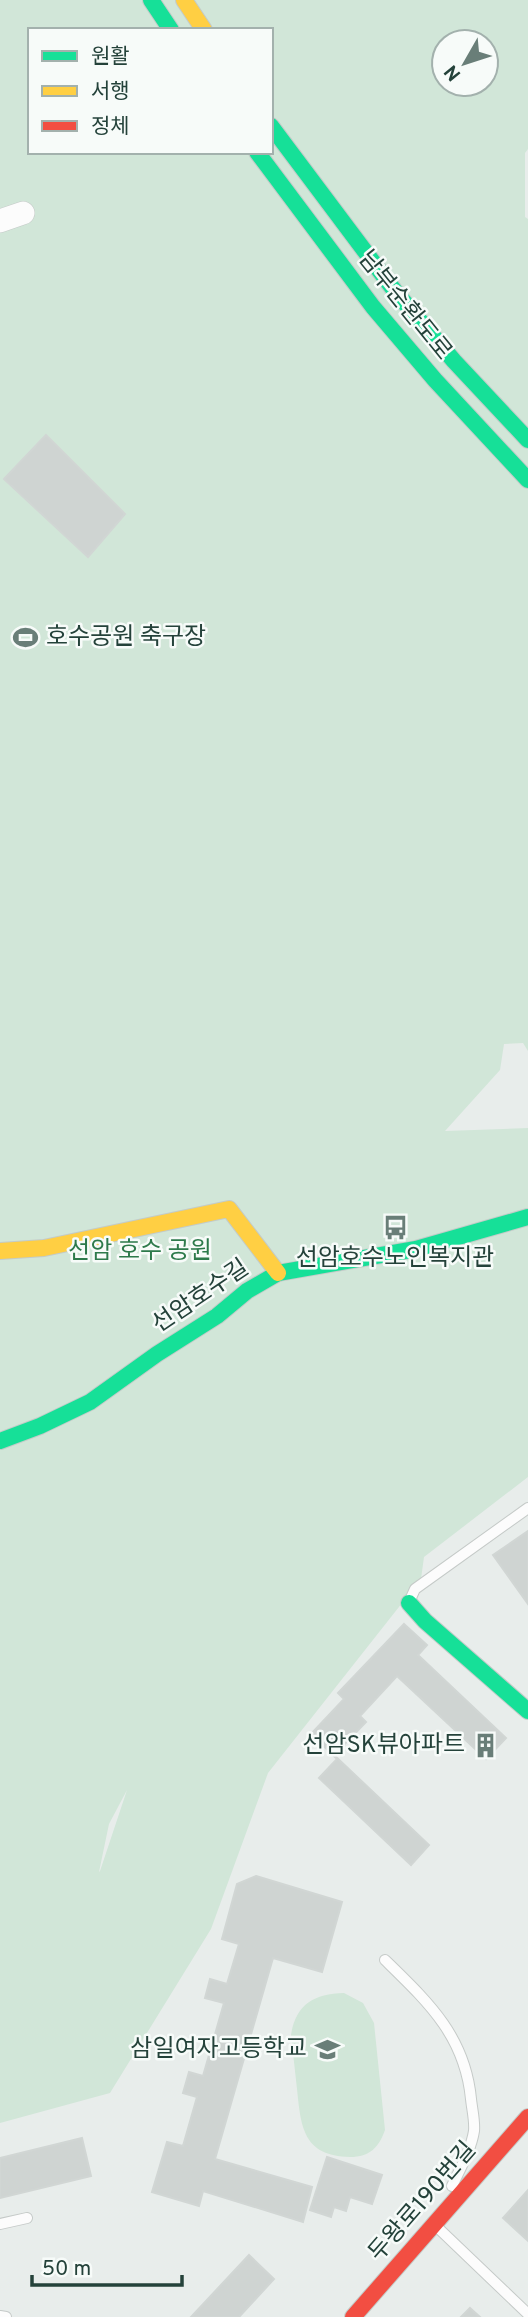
<svg xmlns="http://www.w3.org/2000/svg" width="528" height="2317" font-family="Overpass,'Noto Sans KR',sans-serif">
  <style>
    .green { fill: #d1e6d8; fill-rule: evenodd }
    .building { fill: #cfd4d2; stroke: #d1d6d4; stroke-width: 2 }
    .lines { fill: none; stroke-linecap: round; stroke-linejoin: round }
    .lane-casing { stroke: #c5cac8; stroke-width: 12 }
    .street-casing { stroke: #c5cac8; stroke-width: 24 }
    .fast-casing { stroke: #c3cbc8; stroke-width: 18 }
    .slow-casing { stroke: #c3cbc8; stroke-width: 18 }
    .jam-casing { stroke: #c3cbc8; stroke-width: 18 }
    .lane { stroke: #fcfcfc; stroke-width: 10 }
    .street { stroke: #fcfcfc; stroke-width: 23 }
    .fast { stroke: #16e098; stroke-width: 16 }
    .slow { stroke: #ffcf43; stroke-width: 16 }
    .jam { stroke: #f24e42; stroke-width: 16 }
    .labels { text-anchor: middle; dominant-baseline: central; stroke-width: 5; stroke-linejoin: round; paint-order: stroke }
    .street-label { font-size: 24px; fill: #24423a; stroke: #f7fbf9 }
    .poi-label { font-size: 24px; fill: #24423a; stroke: #f7fbf9; text-anchor: end }
    .park-label { font-size: 24px; fill: #2d7a4b; stroke: #f7fbf9 }
  </style>
  <rect width="100%" height="100%" fill="#e8edeb"/>
  <!-- green -->
  <g class="green">
    <path d="M0 0H528V149L525 153V217L528 219V1051L523 1043 504 1044 500 1070 445 1131 528 1128V1477L424 1557 421 1579 268 1773 211 1929 110 2093 0 2123ZM30 30H271V152H30ZM444 42H486V84H444ZM127 1790 100 1871 99 1872 109 1824Z"/>
    <path d="M344 1993 363 2003 374 2023 385 2130C379 2147 370 2157 350 2157 303 2156 301 2127 297 2089 295 2071 293 2053 291 2035 296 2004 314 1994 344 1993Z"/>
  </g>
  <!-- building -->
  <g class="building">
    <polygon points="46,435 125,514 88,557 4,479"/>
    <polygon points="528,1531 528,1604 493,1555"/>
    <polygon points="404,1624 427,1645 418,1655 506,1738 486,1759 397,1676 360,1716 366,1722 334,1755 429,1845 411,1865 319,1778 337,1759 311,1734 344,1699 338,1693"/>
    <polygon points="256,1876 342,1902 322,1972 273,1958 215,2159 312,2187 303,2222 203,2191 199,2206 152,2192 167,2142 183,2146 197,2097 183,2093 189,2072 203,2076 224,2003 205,1998 210,1979 227,1984 239,1944 222,1939 237,1884"/>
    <polygon points="82,2138 91,2176 0,2198 0,2158"/>
    <polygon points="327,2157 382,2175 372,2204 350,2197 346,2211 334,2207 331,2217 310,2210"/>
    <polygon points="528,2190 528,2241 503,2218"/>
    <polygon points="249,2255 274,2279 239,2317 191,2317"/>
    <polygon points="470,2308 480,2317 461,2317"/>
  </g>
  <g class="lines">
    <defs>
      <g id="lane">
        <polyline points="410,1600 415,1589 528,1508"/>
        <path d="M385 1960C428 2002 465 2036 471 2099 472 2109 475 2121 474 2131 471 2150 460 2169 452 2186"/>
        <polyline points="0,2224 27,2218"/>
        <polyline points="436,2226 528,2314"/>
        <polyline points="0,2316 6,2317"/>
      </g>
      <polyline id="street" points="0,221 23,213"/>
      <g id="fast">
        <polyline points="151,0 171,30"/>
        <polyline points="271,126 394,290 454,361 528,440"/>
        <polyline points="257,152 373,307 435,380 528,480"/>
        <polyline points="0,1441 40,1426 90,1402 157,1354 217,1316 247,1291 278,1273 416,1249 528,1217"/>
        <polyline points="409,1603 425,1621 528,1711"/>
      </g>
      <g id="slow">
        <polyline points="184,0 204,30"/>
        <polyline points="0,1251 44,1248 229,1209 278,1273"/>
      </g>
      <polyline id="jam" points="353,2317 528,2117"/>
    </defs>
    <!-- lane casing -->
    <use href="#lane" class="lane-casing"/>
    <!-- street casing -->
    <use href="#street" class="street-casing"/>
    <!-- fast casing -->
    <use href="#fast" class="fast-casing"/>
    <!-- slow casing -->
    <use href="#slow" class="slow-casing"/>
    <!-- jam casing -->
    <use href="#jam" class="jam-casing"/>
    <!-- lane -->
    <use href="#lane" class="lane"/>
    <!-- street -->
    <use href="#street" class="street"/>
    <!-- fast -->
    <use href="#fast" class="fast"/>
    <!-- slow -->
    <use href="#slow" class="slow"/>
    <!-- jam -->
    <use href="#jam" class="jam"/>
  </g>
  <!-- icons -->
  <defs>
    <symbol id="stadium-bare" viewBox="-9 -9 18 18"><path d="M0-5a6.5 5 0 1 0 0 10a6.5 5 0 1 0 0-10ZM-3.5-1.8h7v3.6h-7Z" fill="#697e78" stroke="#f7fbf9" stroke-width="2.5" paint-order="stroke"/></symbol>
    <symbol id="bus-bare" viewBox="-9 -9 18 18"><path d="M-5-6H5V4H4V6H2V4H-2V6H-4V4H-5ZM-3.5-4V0h7V-4ZM-3.5 1.2v1.5H-2V1.2ZM2 1.2v1.5H3.5V1.2Z" fill="#697e78" stroke="#f7fbf9" stroke-width="2.5" paint-order="stroke"/></symbol>
    <symbol id="building-bare" viewBox="-9 -9 18 18"><path d="M-4-6H4V6H1V3H-1V6H-4ZM-2.5-4.3h1.7v1.8h-1.7ZM.8-4.3h1.7v1.8H.8ZM-2.5-1h1.7V.8h-1.7ZM.8-1h1.7V.8H.8Z" fill="#697e78" stroke="#f7fbf9" stroke-width="2.5" paint-order="stroke"/></symbol>
    <symbol id="school-bare" viewBox="-9 -9 18 18"><path d="M0-5L7-2L0 1L-7-2ZM-4 1L0 2.5L4 1V4Q0 6-4 4Z" fill="#697e78" stroke="#f7fbf9" stroke-width="2.5" paint-order="stroke"/></symbol>
  </defs>
  <g fill-rule="evenodd">
    <use href="#stadium-bare" x="8" y="620" width="35" height="35"/>
    <use href="#bus-bare" x="378" y="1210" width="35" height="35"/>
    <use href="#building-bare" x="468" y="1728" width="35" height="35"/>
    <use href="#school-bare" x="310" y="2032" width="35" height="35"/>
  </g>
  <g class="labels">
    <!-- street labels -->
    <g class="street-label">
      <text transform="translate(404 306) rotate(51)">남부순환도로</text>
      <text transform="translate(201 1297) rotate(-34)">선암호수길</text>
      <text transform="translate(423 2202) rotate(-49)">두왕로190번길</text>
    </g>
    <!-- poi labels -->
    <g class="poi-label">
      <text x="46" y="638" text-anchor="start">호수공원 축구장</text>
      <text x="395" y="1259" text-anchor="middle">선암호수노인복지관</text>
      <text x="465" y="1746">선암SK뷰아파트</text>
      <text x="307" y="2050">삼일여자고등학교</text>
    </g>
    <!-- park labels -->
    <g class="park-label">
      <text x="140" y="1252">선암 호수 공원</text>
    </g>
  </g>
  <!-- legend -->
  <rect x="28" y="28" width="245" height="126" fill="#f7fbf9" stroke="#a3b1ad" stroke-width="2"/>
  <rect x="42" y="51" width="35" height="10" fill="#16e098" stroke="#a3b1ad" stroke-width="2"/>
  <text x="91" y="63" font-size="21" fill="#24423a">원활</text>
  <rect x="42" y="86" width="35" height="10" fill="#ffcf43" stroke="#a3b1ad" stroke-width="2"/>
  <text x="91" y="98" font-size="21" fill="#24423a">서행</text>
  <rect x="42" y="121" width="35" height="10" fill="#f24e42" stroke="#a3b1ad" stroke-width="2"/>
  <text x="91" y="133" font-size="21" fill="#24423a">정체</text>
  <!-- north arrow -->
  <g transform="translate(465 63) rotate(231)"><circle r="33" fill="#f7fbf9" stroke="#a3b1ad" stroke-width="2"/>
  <path d="M0-5L12 26L0 18L-12 26Z" fill="#697e78"/>
  <text y="-10" font-size="19" font-weight="bold" text-anchor="middle" fill="#24423a">N</text>
  </g>
  <!-- scale -->
  <path d="M32 2275v10h150v-10" fill="none" stroke="#24423a" stroke-width="3.5"/>
  <text x="42" y="2275" font-size="21" fill="#24423a" stroke="#f7fbf9" stroke-width="5" paint-order="stroke">50 m</text>
</svg>
